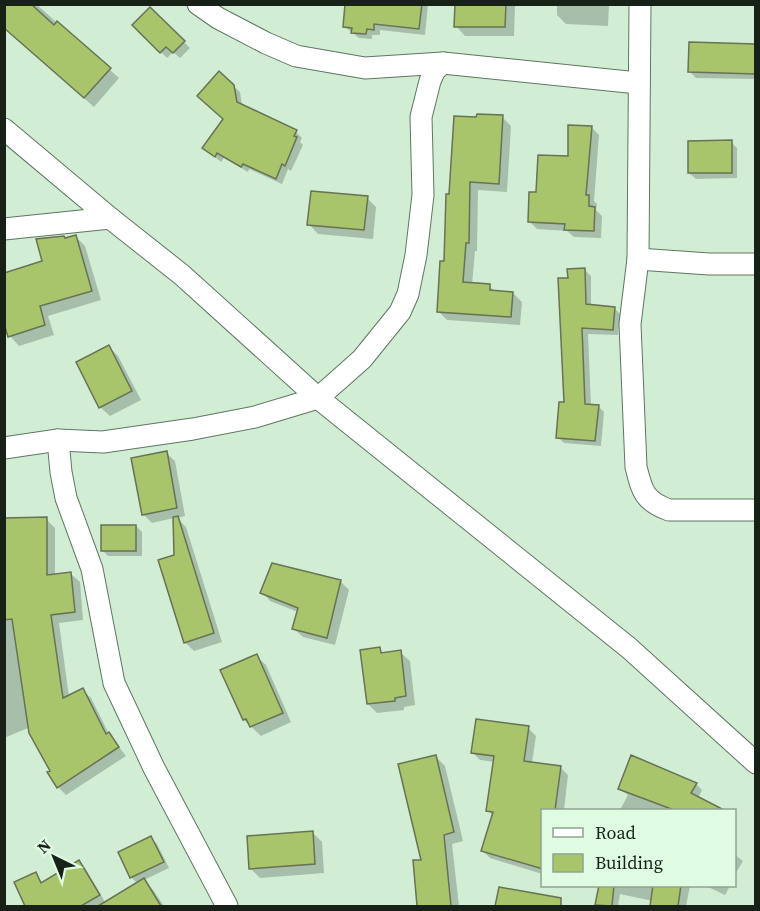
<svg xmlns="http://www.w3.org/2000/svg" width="760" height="911" font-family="'Source Serif 4',serif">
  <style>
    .shadow { fill: #0003 }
    .building { fill: #a8c56c; stroke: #687255; stroke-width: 1.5 }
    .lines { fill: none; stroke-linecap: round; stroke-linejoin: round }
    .minor-casing { stroke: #5e7761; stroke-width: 23 }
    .minor { stroke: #fff; stroke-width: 21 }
  </style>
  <rect width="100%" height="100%" fill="#d1eed5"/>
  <!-- shadow -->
  <g class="shadow">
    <polygon points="4,4 36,4 119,78 94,107 4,28"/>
    <polygon points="346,4 428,4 425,35 380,30 380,35 372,35 372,39 359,38 344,26"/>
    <polygon points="456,4 515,4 514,36 465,36 456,26"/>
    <polygon points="557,4 609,4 608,26 566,24 557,15"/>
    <polygon points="150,9 190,48 180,58 173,52 167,58 134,25"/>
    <polygon points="756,46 756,79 696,78 689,71"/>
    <polygon points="219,73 240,92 242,106 296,132 302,138 300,142 303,145 291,171 288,169 282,184 249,169 248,172 224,158 221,162 204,148 224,119"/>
    <polygon points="502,117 511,126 507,192 478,190 477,251 475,251 472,285 489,286 496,292 513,293 522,302 520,325 447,320 438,311 446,263 451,195"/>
    <polygon points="591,127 599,135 594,201 597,204 596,210 602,216 601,238 574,237 567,231 537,229 529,221 537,194"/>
    <polygon points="731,142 737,148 737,178 696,179 689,173"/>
    <polygon points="367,198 376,207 373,239 318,234 309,224"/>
    <polygon points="75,236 85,246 101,300 48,316 54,335 19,346 10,336 7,326 4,327 4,274 44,262 66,239"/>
    <polygon points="585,270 591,276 591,306 614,308 620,314 618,335 588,334 591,406 598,406 604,412 601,446 564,443 558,437 566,404 569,279"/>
    <polygon points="109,347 118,356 141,400 110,416 100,407"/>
    <polygon points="166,453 175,461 185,516 177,518 186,527 222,642 194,651 185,642 176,556 174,518 152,523 143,514"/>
    <polygon points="4,519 46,519 55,528 55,575 71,574 80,582 83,620 59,623 69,697 82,690 91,698 109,734 126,756 66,795 58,787 28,728 4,738"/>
    <polygon points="136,526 142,532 142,556 108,556 102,550"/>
    <polygon points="273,565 341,582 349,590 335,645 303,637 294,629 298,612 270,601 262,592"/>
    <polygon points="379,649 384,654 400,652 410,661 415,705 404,707 404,710 377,713 368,704"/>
    <polygon points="256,656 266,665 291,722 261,736 244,720"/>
    <polygon points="528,728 536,736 532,763 560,767 568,775 564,810 542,810 542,874 490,858 482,850 493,816 488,810 495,762 480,760 472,752"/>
    <polygon points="435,756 445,766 463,841 452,844 459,906 419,906 414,862 422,861"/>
    <polygon points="696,784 702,790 698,798 718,810 620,810 628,795 619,788"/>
    <polygon points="312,832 322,842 324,873 260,878 251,869"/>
    <polygon points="151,838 157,844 169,868 144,880 153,890 164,906 116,906 112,900 138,884 131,877"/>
    <polygon points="734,854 743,861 734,876"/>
    <polygon points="79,862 85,868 105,902 97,906 27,906 16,883 35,874 43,883"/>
    <polygon points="601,886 690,886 686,906 652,906 653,901 620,894 618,906 598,906 596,905"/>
    <polygon points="706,886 730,886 725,895"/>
    <polygon points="500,889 543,904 543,906 497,906"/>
  </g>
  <!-- building -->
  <g class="building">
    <polygon points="4,4 31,4 54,25 57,21 111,68 84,98 4,28"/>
    <polygon points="345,4 422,4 419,29 374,24 374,30 367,29 366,34 351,33 352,28 343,27"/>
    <polygon points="455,4 506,4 505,27 454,27"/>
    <polygon points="150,7 185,41 173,53 166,47 160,53 132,25"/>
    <polygon points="689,42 756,44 756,74 688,72"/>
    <polygon points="219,71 234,85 237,102 297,130 294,136 297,137 285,166 282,164 276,179 243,164 241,167 217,153 215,157 202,148 223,119 197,96"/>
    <polygon points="477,114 503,115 499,184 470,182 469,243 466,243 463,282 490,284 490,290 513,292 511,317 437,312 440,261 444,261 446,194 449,194 454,116 476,117"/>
    <polygon points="568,125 592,126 586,195 589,195 589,206 595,207 594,231 564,230 565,224 528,222 529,192 536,192 538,155 568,156"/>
    <polygon points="732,140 732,173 688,173 688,141"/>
    <polygon points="311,191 368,196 364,230 307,225"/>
    <polygon points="76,235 92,291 40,306 45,325 8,337 4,324 4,273 42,261 36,239 64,236 65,238"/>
    <polygon points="585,268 586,304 615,307 613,330 582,328 585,404 599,405 595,441 556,438 559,402 564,402 558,278 568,278 567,269"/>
    <polygon points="109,345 132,391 99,408 76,362"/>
    <polygon points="167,451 177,508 142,515 131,458"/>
    <polygon points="178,516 214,633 184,643 158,560 174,555 173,517"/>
    <polygon points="47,517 47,575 71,572 75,612 51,615 63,698 83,688 106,734 109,732 119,747 57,788 47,772 50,771 29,733 12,619 4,620 4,518"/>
    <rect x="101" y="525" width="35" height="26"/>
    <polygon points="272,563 341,580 327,638 292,629 298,608 260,593"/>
    <polygon points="380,647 381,653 401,650 406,696 395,698 395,701 367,704 360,650"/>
    <polygon points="257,654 283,713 250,727 246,719 243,720 220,670"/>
    <polygon points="476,719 529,726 524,761 561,766 555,810 543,810 543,869 481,851 493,812 486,811 494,756 471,753"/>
    <polygon points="436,755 454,832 444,835 451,906 417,906 413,860 421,860 398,764"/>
    <polygon points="631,755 697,783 691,793 724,810 674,810 618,789"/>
    <polygon points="313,831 315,864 249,869 247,836"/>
    <polygon points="151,836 164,862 130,878 118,852"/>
    <polygon points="79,860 100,895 81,906 25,906 14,882 36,872 41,883"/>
    <polygon points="144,878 161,906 98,906"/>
    <polygon points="599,885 614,885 612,906 595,905"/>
    <polygon points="653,885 681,885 678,906 650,906"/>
    <polygon points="499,887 561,898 561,906 495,906"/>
  </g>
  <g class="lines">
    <defs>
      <g id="minor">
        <polyline points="198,4 218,18 266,43 296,56 365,68 443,63 638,83"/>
        <path d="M640 4 638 259 630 324 636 467C642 491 644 501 669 510H756"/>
        <polyline points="4,129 110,218 182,275 318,398 629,648 756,763"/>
        <polyline points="4,229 110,218"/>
        <polyline points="638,259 709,264 756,264"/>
        <polyline points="58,440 61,472 66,498 92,569 114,683 154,768 227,906"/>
        <polyline points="4,448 58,440 103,442 193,429 255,417 318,398 362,359 400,312 408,294 416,255 423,195 421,117 430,81 435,70 443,63"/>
      </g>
    </defs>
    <!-- minor casing -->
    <use href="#minor" class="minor-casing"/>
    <!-- minor -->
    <use href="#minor" class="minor"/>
  </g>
  <!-- border -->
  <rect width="760" height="911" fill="none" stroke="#172118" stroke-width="12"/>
  <!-- legend -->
  <rect x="541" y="809" width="195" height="78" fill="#dffce2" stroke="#8fa491" stroke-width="1.5"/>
  <rect x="553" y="828" width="30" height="9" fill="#ffffff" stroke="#8fa491" stroke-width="1.5"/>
  <text x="595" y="839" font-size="18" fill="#172118">Road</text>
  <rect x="553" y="854" width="30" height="18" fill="#a8c56c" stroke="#8fa491" stroke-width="1.5"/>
  <text x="595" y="869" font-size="18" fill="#172118">Building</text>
  <!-- north arrow -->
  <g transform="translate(54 857) rotate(317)" stroke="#dffce2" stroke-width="4.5" paint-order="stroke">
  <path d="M0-4.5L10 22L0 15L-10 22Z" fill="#172118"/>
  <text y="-9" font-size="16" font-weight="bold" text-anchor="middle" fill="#172118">N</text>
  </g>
</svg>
